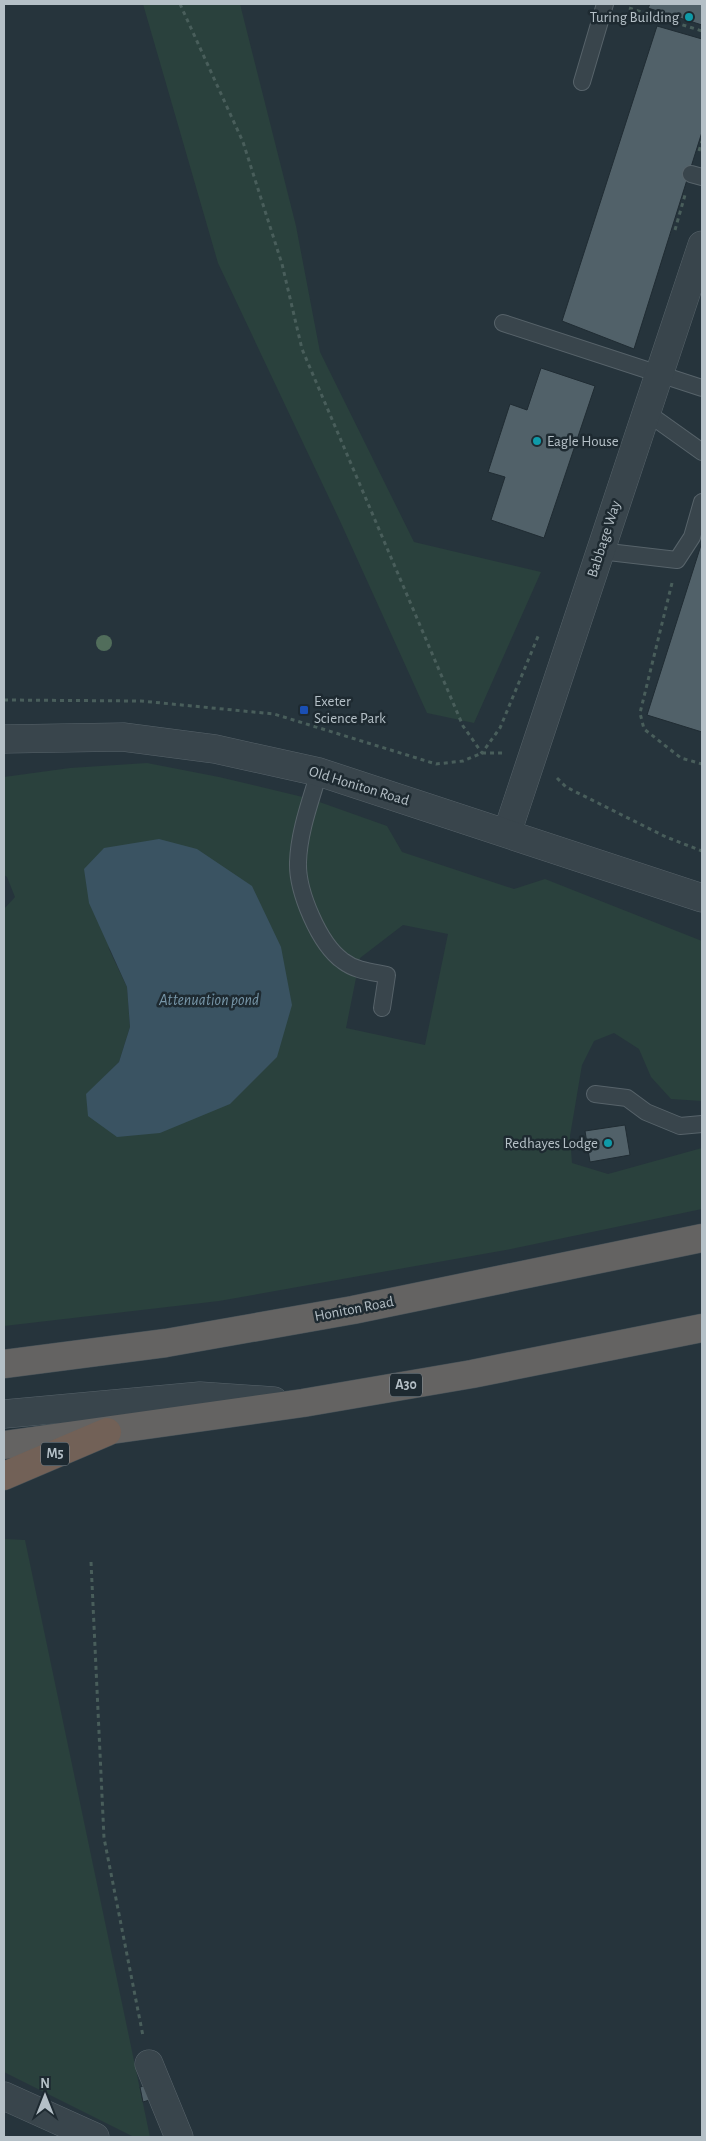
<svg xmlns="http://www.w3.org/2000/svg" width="706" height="2141" font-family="'Alegreya Sans',sans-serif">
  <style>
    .green { fill: #2a413d; fill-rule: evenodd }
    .water { fill: #3a5362 }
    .building { fill: #516169; stroke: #202c33 }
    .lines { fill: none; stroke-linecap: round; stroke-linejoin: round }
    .service-casing { stroke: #57636a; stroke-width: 18 }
    .minor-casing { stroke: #57636a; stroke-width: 29 }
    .tertiary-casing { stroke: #57636a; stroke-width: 29 }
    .trunk-casing { stroke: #445057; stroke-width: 29 }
    .motorway-casing { stroke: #445057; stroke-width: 29 }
    .path { stroke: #495e5b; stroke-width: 3; stroke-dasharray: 4 4; stroke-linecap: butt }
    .service { stroke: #39454c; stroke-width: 16 }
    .minor { stroke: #39454c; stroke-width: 28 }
    .tertiary { stroke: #39454c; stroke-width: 28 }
    .trunk { stroke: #646362; stroke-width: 28 }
    .motorway { stroke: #726157; stroke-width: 28 }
    .tree { fill: #516d5b }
    .culture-dot { fill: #0f9aa8; stroke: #1e2a31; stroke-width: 2 }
    .transit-dot { fill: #1a4fb4; stroke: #1e2a31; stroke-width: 2 }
    .labels { text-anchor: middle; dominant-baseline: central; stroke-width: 5; stroke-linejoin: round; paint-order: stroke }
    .shield { fill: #1e2a31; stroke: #88939a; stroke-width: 1 }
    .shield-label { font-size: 14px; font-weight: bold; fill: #b5c0c7 }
    .poi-label { font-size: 15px; fill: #b5c0c7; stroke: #1e2a31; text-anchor: end }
    .street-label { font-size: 15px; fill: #b5c0c7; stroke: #1e2a31 }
    .water-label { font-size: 16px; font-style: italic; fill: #7897a9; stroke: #1e2a31 }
  </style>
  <rect width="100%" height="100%" fill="#26343c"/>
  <!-- green -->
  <g class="green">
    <polygon points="143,4 240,4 296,226 320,352 414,542 541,572 474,723 427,713 340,521 218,263"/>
    <path d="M147 763 219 777 311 799 387 826 402 852 514 889 545 879 702 941V1101L671 1099 651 1077 639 1049 614 1033 594 1041 582 1065 570 1136 572 1163 608 1174 702 1148V1209L511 1249 219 1301 4 1326V909L15 897 7 877 4 875V777L70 768ZM403 925 448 934 425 1045 346 1028 360 958ZM108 947 230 1104 86 1095 119 1062 130 1027 127 987Z"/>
    <polygon points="4,1539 25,1540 150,2137 134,2137 4,2072"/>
  </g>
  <!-- water -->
  <polygon class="water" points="159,839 197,849 252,886 281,947 292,1005 277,1057 230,1104 160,1133 117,1137 88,1116 86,1094 119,1062 130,1027 127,987 89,903 84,869 104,848"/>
  <!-- building -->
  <g class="building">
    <polygon points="650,4 702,4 702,25 648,8"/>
    <polygon points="657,26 702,39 702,132 634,349 562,321"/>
    <polygon points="541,368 595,386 544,538 491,520 505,477 488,472 510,404 527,410"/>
    <polygon points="702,542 702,732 647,715"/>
    <polygon points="625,1125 630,1155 590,1162 585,1131"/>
    <polygon points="156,2083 162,2096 143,2102 140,2087"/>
  </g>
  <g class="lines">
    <defs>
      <g id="service">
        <polyline points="582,82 605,4"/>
        <polyline points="691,174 702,177"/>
        <polyline points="503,323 702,388"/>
        <polyline points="646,412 702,452"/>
        <polyline points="600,551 677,560 692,537 702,502"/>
        <path d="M319 772C311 800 299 831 298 862 297 891 319 944 343 961 356 971 372 972 387 975L382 1008"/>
        <polyline points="595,1094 627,1098 646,1112 680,1126 702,1124"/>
      </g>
      <g id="minor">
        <polyline points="507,833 702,245"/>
        <polyline points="149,2064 179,2137"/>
        <polyline points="4,2096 95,2137"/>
      </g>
      <g id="tertiary">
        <polyline points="4,739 123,737 215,749 319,772 702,898"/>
        <polyline points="4,1414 200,1396 274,1401"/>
      </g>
      <g id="trunk">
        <polyline points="4,1364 166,1343 353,1310 702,1238"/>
        <polyline points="4,1445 303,1403 472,1374 702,1328"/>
      </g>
      <polyline id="motorway" points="4,1476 107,1432"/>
    </defs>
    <!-- service casing -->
    <use href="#service" class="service-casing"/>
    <!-- minor casing -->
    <use href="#minor" class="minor-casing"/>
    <!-- tertiary casing -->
    <use href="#tertiary" class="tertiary-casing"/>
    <!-- trunk casing -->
    <use href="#trunk" class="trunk-casing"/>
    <!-- motorway casing -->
    <use href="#motorway" class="motorway-casing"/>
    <!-- path -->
    <g class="path">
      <polyline points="180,4 243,142 282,264 302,349 463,726 482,753 500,728 539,634"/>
      <polyline points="629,8 702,31"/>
      <polyline points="699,151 702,141"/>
      <polyline points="675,230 685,195"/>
      <polyline points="672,583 640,713 644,729 681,758 702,764"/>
      <polyline points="4,700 141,701 274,714 436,764 463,761 482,753 503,753"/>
      <polyline points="557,778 566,787 666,837 702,851"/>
      <polyline points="91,1562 104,1838 143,2036"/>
    </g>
    <!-- service -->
    <use href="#service" class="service"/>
    <!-- minor -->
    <use href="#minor" class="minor"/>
    <!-- tertiary -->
    <use href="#tertiary" class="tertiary"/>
    <!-- trunk -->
    <use href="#trunk" class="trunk"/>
    <!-- motorway -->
    <use href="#motorway" class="motorway"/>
  </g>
  <!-- trees -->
  <circle class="tree" cx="104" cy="643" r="8"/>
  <!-- markers -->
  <g class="culture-dot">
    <circle cx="689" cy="17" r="5"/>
    <circle cx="537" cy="441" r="5"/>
    <circle cx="608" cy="1143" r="5"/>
  </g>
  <rect class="transit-dot" x="299" y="705" width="10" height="10" rx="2.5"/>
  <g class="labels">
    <!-- shield labels -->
    <g class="shield">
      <rect x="390" y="1373.5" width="32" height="23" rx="4"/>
      <rect x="41" y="1442.5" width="28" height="23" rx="4"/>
    </g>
    <g class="shield-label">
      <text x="406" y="1385">A30</text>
      <text x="55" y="1454">M5</text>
    </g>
    <!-- poi labels -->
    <g class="poi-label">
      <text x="679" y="17">Turing Building</text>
      <text x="547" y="441" text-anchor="start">Eagle House</text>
      <text x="314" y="701" text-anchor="start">Exeter<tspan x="314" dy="17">Science Park</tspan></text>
      <text x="598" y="1143">Redhayes Lodge</text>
    </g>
    <!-- street labels -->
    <g class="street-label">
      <text transform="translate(604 539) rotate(-72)">Babbage Way</text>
      <text transform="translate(359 786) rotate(17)">Old Honiton Road</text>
      <text transform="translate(354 1309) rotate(-11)">Honiton Road</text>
    </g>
    <!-- water labels -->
    <g class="water-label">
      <text x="209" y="1000">Attenuation pond</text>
    </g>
  </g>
  <!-- border -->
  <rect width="706" height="2141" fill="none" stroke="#b5c0c7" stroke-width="10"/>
  <!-- north arrow -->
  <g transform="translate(45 2096)" stroke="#1e2a31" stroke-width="4" paint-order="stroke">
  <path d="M0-4L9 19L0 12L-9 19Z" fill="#b5c0c7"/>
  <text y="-8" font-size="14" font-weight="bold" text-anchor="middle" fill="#b5c0c7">N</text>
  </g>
</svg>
